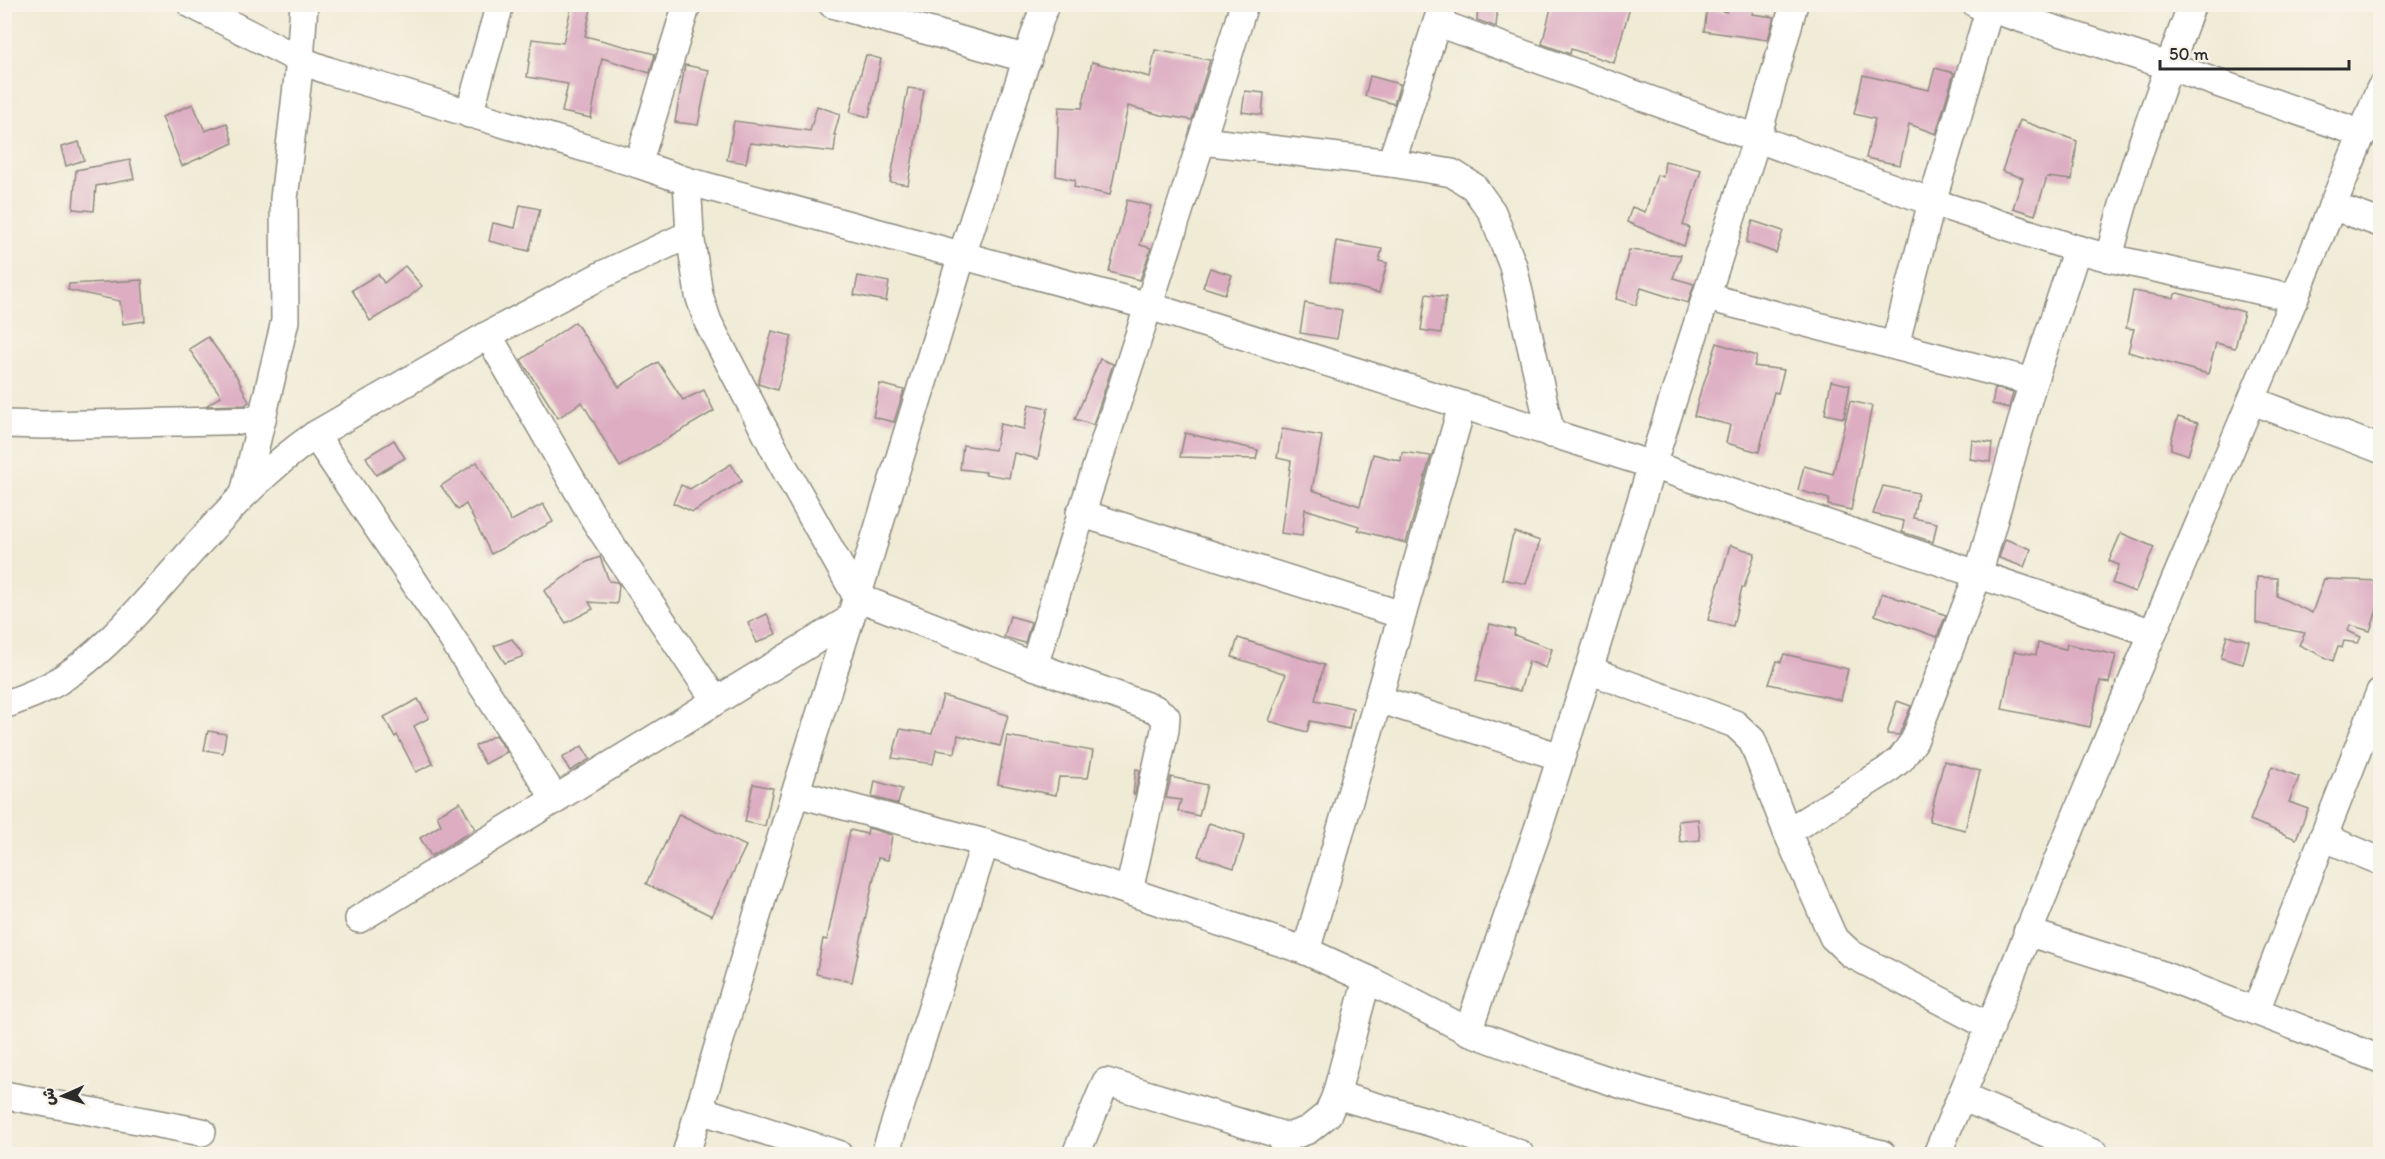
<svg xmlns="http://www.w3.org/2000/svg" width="2385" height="1159" font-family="Itim,'Playpen Sans Arabic',sans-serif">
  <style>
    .building { fill: #ddadc2 }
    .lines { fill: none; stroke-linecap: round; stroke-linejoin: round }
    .minor-casing { stroke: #8e8b80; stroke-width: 30 }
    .minor { stroke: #fff; stroke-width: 27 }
  </style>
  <rect width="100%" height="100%" fill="#f7f3e8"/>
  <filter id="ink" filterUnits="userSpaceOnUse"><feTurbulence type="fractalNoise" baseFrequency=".0167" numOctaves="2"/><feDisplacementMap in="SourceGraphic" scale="12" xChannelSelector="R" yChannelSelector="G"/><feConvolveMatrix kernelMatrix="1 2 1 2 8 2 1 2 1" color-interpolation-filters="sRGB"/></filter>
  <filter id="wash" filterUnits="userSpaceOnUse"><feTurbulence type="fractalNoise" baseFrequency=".008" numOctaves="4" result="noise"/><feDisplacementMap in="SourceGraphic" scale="24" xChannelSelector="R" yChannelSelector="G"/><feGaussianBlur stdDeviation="1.35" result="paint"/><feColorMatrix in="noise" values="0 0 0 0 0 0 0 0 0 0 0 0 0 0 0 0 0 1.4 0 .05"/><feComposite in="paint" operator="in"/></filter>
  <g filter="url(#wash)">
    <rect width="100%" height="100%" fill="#f0ebd5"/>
    <g id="blocks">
      <!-- building -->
      <g class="building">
        <polygon points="572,4 592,4 585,36 655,54 650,73 602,58 591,118 562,112 568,84 527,77 532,39 563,43"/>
        <polygon points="1478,4 1498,4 1496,27 1477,20"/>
        <polygon points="1552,4 1631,4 1614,63 1571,49 1570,54 1542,44"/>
        <polygon points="1728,5 1753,9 1752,14 1774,17 1768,40 1704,31 1707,9 1727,12"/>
        <polygon points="1155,50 1210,60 1192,120 1161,115 1128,106 1110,195 1074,187 1075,180 1056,176 1059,107 1082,108 1092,62 1150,77"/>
        <polygon points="866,55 881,59 869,117 850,112"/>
        <polygon points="685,65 709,70 698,125 675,122"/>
        <polygon points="1935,68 1954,73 1936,134 1909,124 1900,165 1866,158 1875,119 1854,114 1863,75 1929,90"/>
        <polygon points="1370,76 1400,84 1394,104 1365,96"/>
        <polygon points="908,88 924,90 908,185 890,182"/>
        <polygon points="1245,91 1264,93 1262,115 1242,112"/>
        <polygon points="193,104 205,131 227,123 233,143 182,166 162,117"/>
        <polygon points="817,106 840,114 834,135 836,135 834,152 750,143 746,163 727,160 734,121 810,131"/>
        <polygon points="2020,120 2077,141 2072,180 2047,177 2035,215 2013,208 2023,178 2002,171"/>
        <polygon points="79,142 84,160 66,166 61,147"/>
        <polygon points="130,160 134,179 96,186 94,211 73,209 76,170"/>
        <polygon points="1665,161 1701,170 1683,225 1690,228 1684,246 1627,222 1632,207 1645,212 1657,175 1663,177"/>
        <polygon points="1127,200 1151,206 1140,245 1151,248 1140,280 1109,272"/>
        <polygon points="520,205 540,209 529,251 489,241 493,223 515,228"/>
        <polygon points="1753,221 1783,231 1776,253 1746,242"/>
        <polygon points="1336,241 1382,249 1379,261 1387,263 1379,293 1330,281"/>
        <polygon points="1629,250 1681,255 1673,278 1694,284 1688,303 1641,288 1636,305 1616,299"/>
        <polygon points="405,266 422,286 407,299 370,321 352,290 378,274 384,283"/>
        <polygon points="1210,268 1232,275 1225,294 1203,287"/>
        <polygon points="858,276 889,282 886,301 854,295"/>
        <polygon points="142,280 145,321 123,324 120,301 68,290 69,284"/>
        <polygon points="2133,291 2174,298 2175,294 2178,293 2244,312 2235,348 2216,343 2208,374 2128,352 2134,329 2126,328"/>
        <polygon points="1426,294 1446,297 1441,333 1421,330"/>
        <polygon points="1305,303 1342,310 1337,339 1300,333"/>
        <polygon points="575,322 619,387 658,362 683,400 704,390 714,411 620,467 582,402 558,418 521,360"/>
        <polygon points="772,331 792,336 777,390 758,384"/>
        <polygon points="208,337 237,377 249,402 245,405 206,406 221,396 189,349"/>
        <polygon points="1717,343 1757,356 1754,366 1784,370 1778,393 1774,392 1759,452 1726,443 1730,425 1694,416 1702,386 1703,386"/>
        <polygon points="1100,359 1113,364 1093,425 1075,419"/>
        <polygon points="1831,381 1850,385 1844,418 1825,414"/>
        <polygon points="880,384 904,390 894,422 873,417"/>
        <polygon points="1995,388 2013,393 2009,408 1992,404"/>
        <polygon points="1850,401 1872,406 1851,510 1828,505 1829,499 1798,490 1804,466 1833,474"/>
        <polygon points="1029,404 1048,408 1038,459 1014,453 1009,478 985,474 986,472 960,469 963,445 995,450 1000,424 1024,429"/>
        <polygon points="2178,417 2198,423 2188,455 2171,449 2171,441"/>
        <polygon points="1282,429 1322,436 1312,490 1360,506 1373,454 1401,461 1402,452 1431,456 1406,543 1358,530 1359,526 1305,509 1302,536 1281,533 1291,461 1277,458"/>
        <polygon points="1185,433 1258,450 1256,459 1180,457"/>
        <polygon points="394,440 405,458 376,475 366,457"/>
        <polygon points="1972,440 1992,443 1990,462 1970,459"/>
        <polygon points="477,462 511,521 543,504 553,522 491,554 466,504 458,510 441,486"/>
        <polygon points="731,464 742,481 693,512 673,503 681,485 690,489"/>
        <polygon points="1883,486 1918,493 1913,518 1937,523 1933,542 1902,532 1904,521 1873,514"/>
        <polygon points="1515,532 1540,541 1526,584 1502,579 1512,538"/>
        <polygon points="2121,533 2154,547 2135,592 2112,583 2119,565 2109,561"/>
        <polygon points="2005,539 2031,549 2024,567 1999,558"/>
        <polygon points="1730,545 1755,553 1744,588 1742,587 1733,626 1708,620"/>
        <polygon points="600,557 609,581 617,582 619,585 617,604 589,602 593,609 566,623 544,591 587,562"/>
        <polygon points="2257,577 2277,578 2277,596 2312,613 2324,579 2380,581 2380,601 2370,631 2350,625 2348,631 2361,637 2358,643 2344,641 2342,648 2338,646 2333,661 2299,645 2305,633 2256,623"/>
        <polygon points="1882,593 1946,615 1937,637 1875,615"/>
        <polygon points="767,614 776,634 757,643 748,623"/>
        <polygon points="1010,616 1031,622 1025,643 1004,637"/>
        <polygon points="1490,624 1515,630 1514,635 1552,649 1546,668 1529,661 1520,691 1476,681"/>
        <polygon points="2227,635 2249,641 2243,664 2221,658"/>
        <polygon points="1238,638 1324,665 1315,700 1353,708 1349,729 1310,721 1307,732 1269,721 1286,674 1232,657"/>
        <polygon points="512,639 524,656 505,663 494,646"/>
        <polygon points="2038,643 2066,649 2067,644 2116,655 2109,683 2100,681 2090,727 2002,709 2014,651 2036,655"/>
        <polygon points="1784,654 1848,669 1841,700 1769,684 1777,661 1781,662"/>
        <polygon points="943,696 1008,715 1000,746 958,735 955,753 936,750 933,764 892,758 900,729 932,734"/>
        <polygon points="418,699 429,718 414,726 433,764 416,772 397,735 395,737 384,717"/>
        <polygon points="1897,701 1911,706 1899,735 1887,734"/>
        <polygon points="208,731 226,734 223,753 204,750"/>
        <polygon points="495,735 507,752 485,764 475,746"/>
        <polygon points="1007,736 1093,751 1088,778 1059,777 1056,795 998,784"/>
        <polygon points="582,746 590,759 570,771 562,758"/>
        <polygon points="1944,761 1980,771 1965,830 1929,821"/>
        <polygon points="2272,766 2299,777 2289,802 2308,809 2296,839 2250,820"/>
        <polygon points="1136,769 1140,770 1135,794 1133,794"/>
        <polygon points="1171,777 1207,785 1199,816 1178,811 1181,800 1166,798"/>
        <polygon points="875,781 902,789 898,804 872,797"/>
        <polygon points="753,784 773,788 765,826 745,822"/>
        <polygon points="460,802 475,829 431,856 420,838 441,825 437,815"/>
        <polygon points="679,814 746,846 712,916 646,884"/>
        <polygon points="1698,819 1700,840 1680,842 1678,821"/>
        <polygon points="1209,823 1245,835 1234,868 1198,856"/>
        <polygon points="868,828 892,835 888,860 878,858 852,982 816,974 823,939 827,940 850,830 867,834"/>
      </g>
    </g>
  </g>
  <g filter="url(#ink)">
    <use href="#blocks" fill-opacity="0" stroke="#8e8b80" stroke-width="1.5"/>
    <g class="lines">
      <defs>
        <g id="minor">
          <polyline points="191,4 300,60 329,71 638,164 687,181 1149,306 1652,465 2153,633"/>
          <polyline points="832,4 1028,59"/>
          <polyline points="1976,4 2169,66 2363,134"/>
          <polyline points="1438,23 1932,202 2077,249 2109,258 2295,298"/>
          <polyline points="469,114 500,4"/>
          <polyline points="1202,141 1391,163 1452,173 1474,187 1492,212 1513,266 1551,434"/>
          <polyline points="1391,163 1443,4"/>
          <polyline points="638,164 687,4"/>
          <polyline points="687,181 690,234 699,295 708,322 780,460 857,597 1034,666 1155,709 1166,717 1165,730 1129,891"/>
          <polyline points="2332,206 2380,223"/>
          <path d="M2109 258C2130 171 2161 88 2192 4"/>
          <polyline points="1707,297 2033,382"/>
          <polyline points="488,335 596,522 715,700"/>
          <polyline points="1895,345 1932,202 1991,4"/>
          <polyline points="2253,401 2380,449"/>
          <polyline points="4,424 44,425 262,420"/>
          <polyline points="315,435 446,629 556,800"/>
          <polyline points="244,494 285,321 284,199 300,60 304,4"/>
          <polyline points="1080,513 1402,615"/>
          <path d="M1034 666C1101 444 1177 226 1244 4"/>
          <polyline points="1589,670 1735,724 1752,740 1787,832 1833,937 1851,954 1991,1027"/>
          <polyline points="1378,699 1561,757"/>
          <path d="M4 705C23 698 46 690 63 678 95 657 121 630 147 601 200 543 249 480 315 435L488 335 604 274 690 234"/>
          <polyline points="795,793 985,843 1306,951 1367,979 1468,1031 1541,1058 1641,1091 1729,1115 1882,1154"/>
          <polyline points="1787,832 1886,771 1901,759 1914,741 1978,575 2033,382 2077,249"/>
          <polyline points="2323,837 2380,861"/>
          <polyline points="359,919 850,619"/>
          <polyline points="2027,932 2157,973 2380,1059"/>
          <polyline points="1306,951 1462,406"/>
          <polyline points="2256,1010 2380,692"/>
          <polyline points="1468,1031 1538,829 1589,670 1652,465 1757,138 1794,4"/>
          <polyline points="4,1095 202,1132"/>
          <polyline points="1336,1095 1443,1126 1520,1154"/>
          <polyline points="1962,1097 2095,1154"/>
          <polyline points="700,1110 838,1154"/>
          <polyline points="1282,1153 1288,1137 1308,1130 1328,1114 1336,1095 1367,979"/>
          <polyline points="686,1154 765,889 857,597 962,255 1045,4"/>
          <polyline points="885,1154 985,843"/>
          <polyline points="1076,1154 1106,1082 1288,1137"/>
          <path d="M1937 1154C1992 1025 2043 893 2098 763 2192 538 2290 315 2380 89"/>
        </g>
      </defs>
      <!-- minor casing -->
      <use href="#minor" class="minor-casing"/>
      <!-- minor -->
      <use href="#minor" class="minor"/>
    </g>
  </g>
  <!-- margin -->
  <rect width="2385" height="1159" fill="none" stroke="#f7f3e8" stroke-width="24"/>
  <!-- north arrow -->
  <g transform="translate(63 1096) rotate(267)" stroke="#f7f3e8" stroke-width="4.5" paint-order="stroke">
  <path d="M0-4.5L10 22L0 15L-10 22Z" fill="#2b2b2b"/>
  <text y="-9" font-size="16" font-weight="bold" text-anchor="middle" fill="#2b2b2b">ش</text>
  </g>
  <!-- scale -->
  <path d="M2160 60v9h189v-9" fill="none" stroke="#2b2b2b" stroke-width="3"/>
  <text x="2169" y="60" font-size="18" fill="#2b2b2b" stroke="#f7f3e8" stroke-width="4.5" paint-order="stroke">50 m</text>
</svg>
